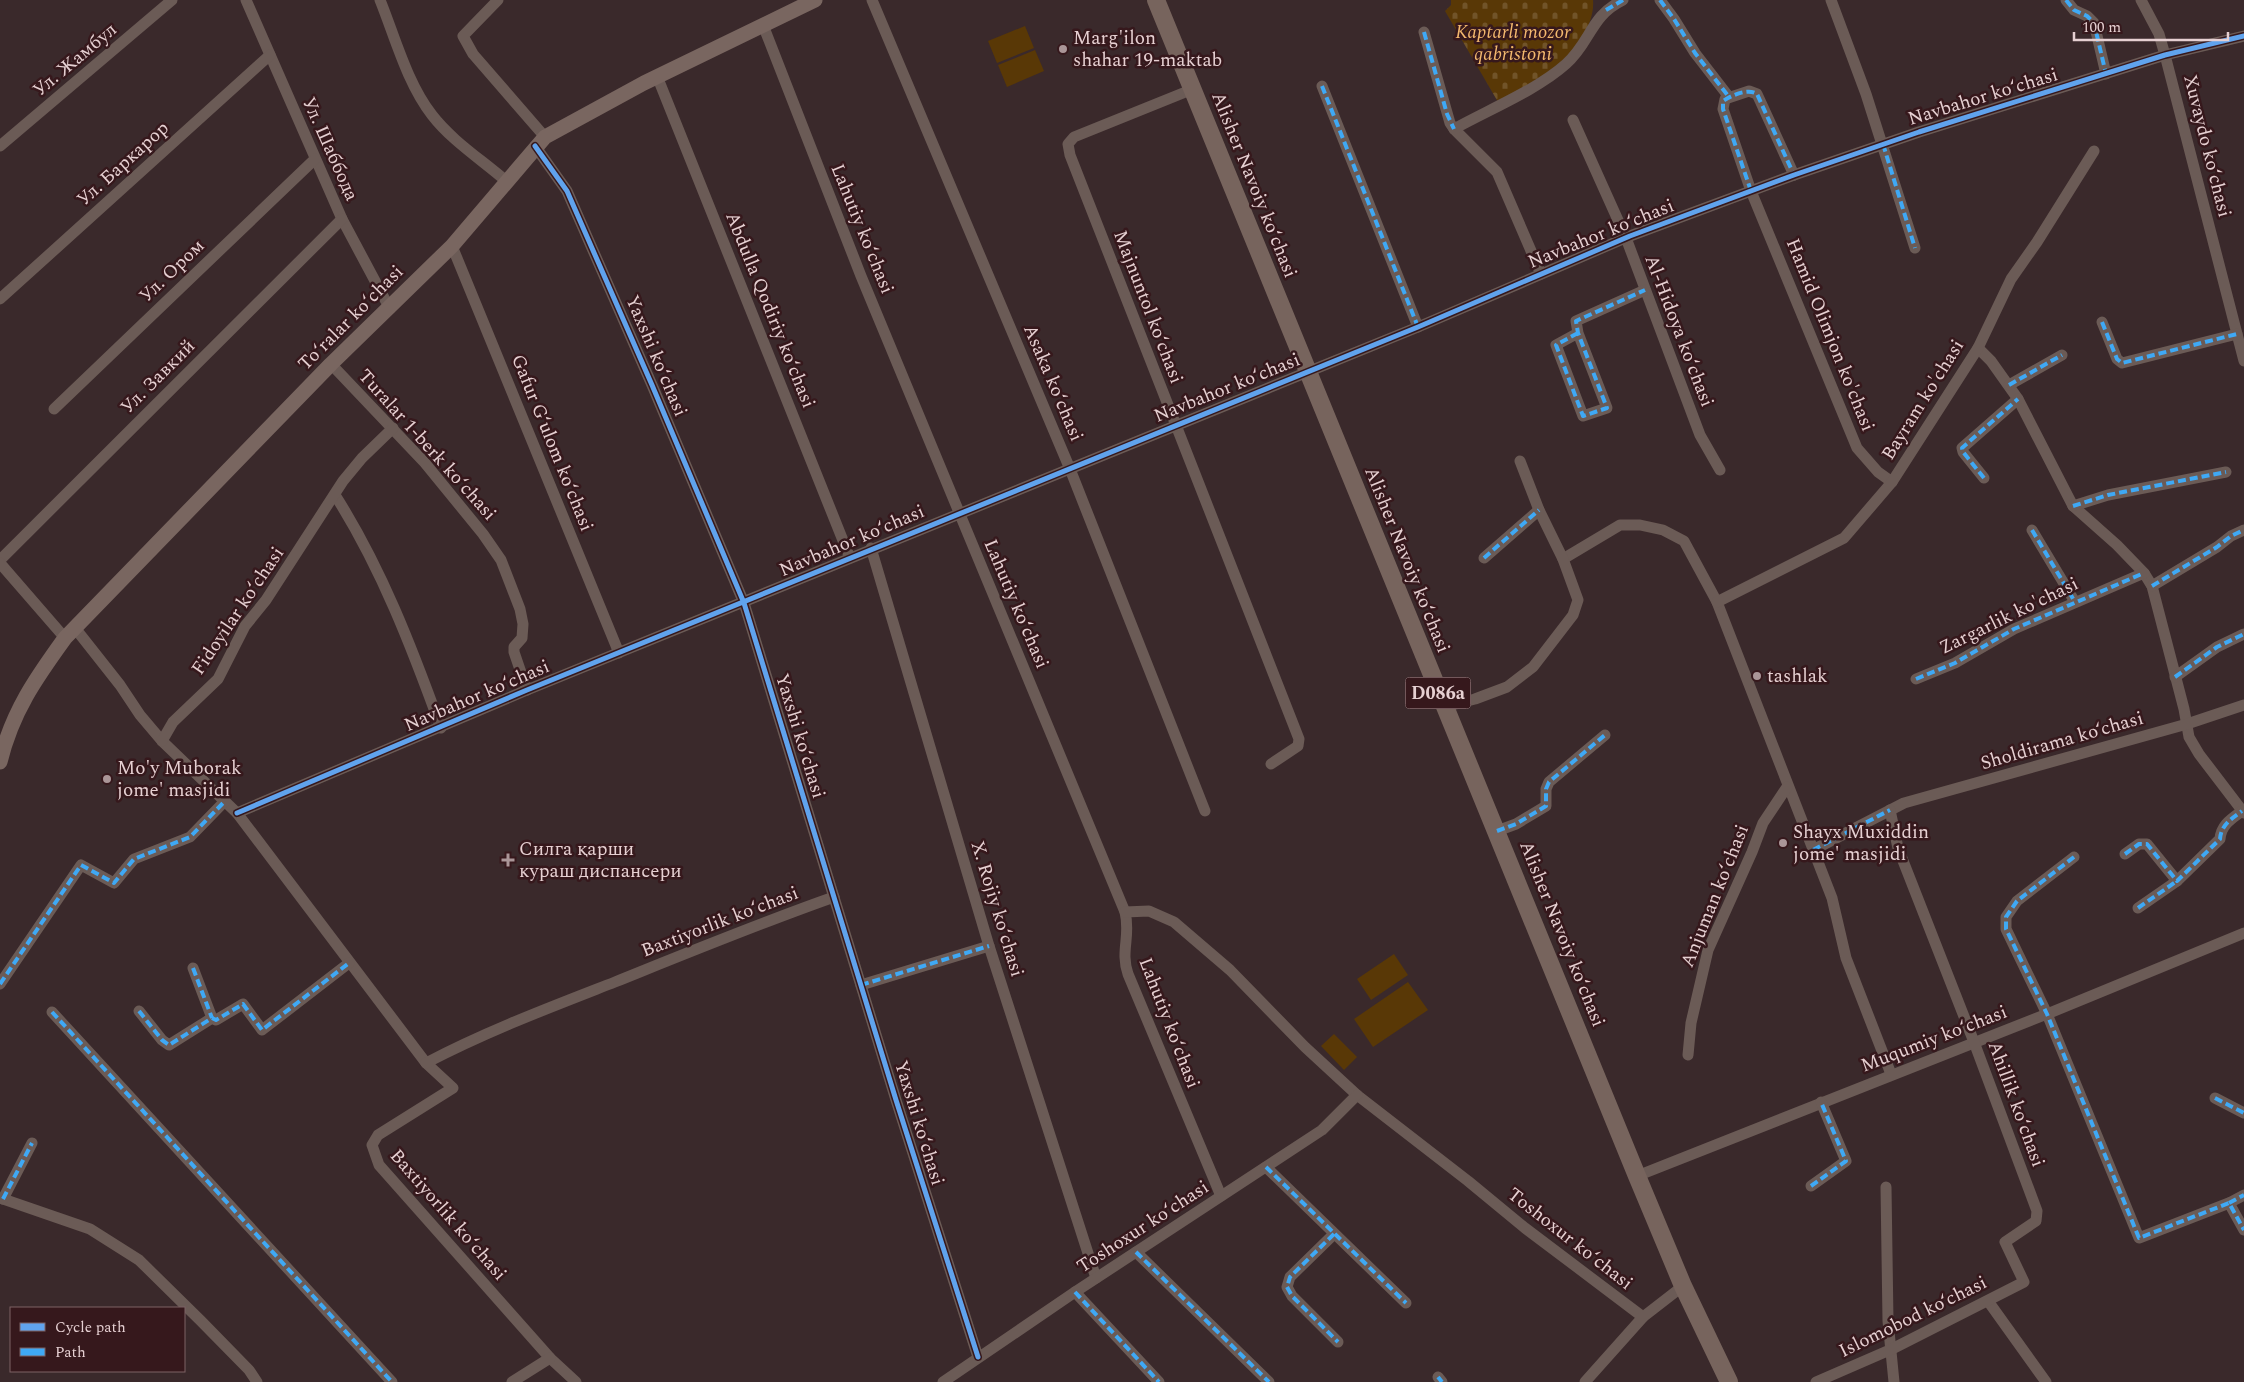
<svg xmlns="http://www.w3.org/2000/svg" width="2244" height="1382" font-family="Spectral,serif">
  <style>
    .cemetery { fill: url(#cemetery-stones) }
    .garden { fill: #593806 }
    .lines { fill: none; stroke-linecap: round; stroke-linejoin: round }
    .street { stroke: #6b5b56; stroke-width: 11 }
    .secondary { stroke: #796660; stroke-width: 15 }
    .primary { stroke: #77645d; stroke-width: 18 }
    .quiet { stroke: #3fa9f5; stroke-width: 4; stroke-dasharray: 8 4; stroke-linecap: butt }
    .cycleway-casing { stroke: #36181c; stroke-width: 8 }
    .cycleway { stroke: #60a3ed; stroke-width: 5 }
    .poi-dot { fill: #aa9698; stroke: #36181c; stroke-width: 2 }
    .labels { text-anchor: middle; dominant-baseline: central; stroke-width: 5; stroke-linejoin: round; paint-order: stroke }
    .shield { fill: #36181c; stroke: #b1999b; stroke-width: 1 }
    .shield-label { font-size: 18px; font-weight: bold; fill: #e6d0d2 }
    .park-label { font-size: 19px; font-style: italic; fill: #f3b86e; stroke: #36181c }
    .poi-label { font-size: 19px; fill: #e6d0d2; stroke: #36181c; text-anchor: start }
    .street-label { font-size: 19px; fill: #e6d0d2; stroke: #36181c }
  </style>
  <defs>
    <pattern id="cemetery-stones" width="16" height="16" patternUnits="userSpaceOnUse" patternTransform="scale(1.25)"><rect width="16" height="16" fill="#593806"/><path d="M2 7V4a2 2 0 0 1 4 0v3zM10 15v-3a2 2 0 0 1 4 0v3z" fill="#715429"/></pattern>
  </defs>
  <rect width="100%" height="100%" fill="#3a292b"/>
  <!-- cemetery -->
  <path class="cemetery" d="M1451 0H1593C1595 21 1579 46 1564 61 1549 76 1517 91 1498 102L1445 11 1451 5Z"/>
  <!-- garden -->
  <g class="garden">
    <polygon points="1025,26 1034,48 997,63 988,41"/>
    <polygon points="1035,50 1044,71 1007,87 998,65"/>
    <polygon points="1394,954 1408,975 1371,1000 1357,979"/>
    <polygon points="1408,982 1428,1010 1373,1047 1354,1019"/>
    <polygon points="1334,1034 1357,1057 1344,1070 1321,1046"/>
  </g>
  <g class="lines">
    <!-- street -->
    <g class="street">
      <polyline points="246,0 342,219 390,309"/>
      <path d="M380 0C395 37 407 83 432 115 452 141 482 160 506 181"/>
      <polyline points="498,0 463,36 473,54 545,137"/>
      <polyline points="872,0 1070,469 1205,811"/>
      <polyline points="1660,0 1674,19 1695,53 1729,97"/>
      <polyline points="1831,0 1866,94 1915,248"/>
      <polyline points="2066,0 2074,10 2087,16 2094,23 2106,74"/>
      <polyline points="2141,0 2159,34 2165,55 2244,361"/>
      <path d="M763 25 861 276 1125 912C1131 936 1120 951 1128 974L1221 1196"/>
      <polyline points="1424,32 1450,123 1454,129 1497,172 1541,274"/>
      <polyline points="657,76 850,558"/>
      <polyline points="1322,86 1418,327"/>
      <polyline points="1193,89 1074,137 1068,144 1070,155 1299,739 1298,746 1271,764"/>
      <polyline points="1573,120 1626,238 1700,435 1720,470"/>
      <path d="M1454 129C1488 110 1537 90 1566 64 1591 42 1590 16 1623 0"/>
      <polyline points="0,146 172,0"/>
      <polyline points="535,146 567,191 652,385 744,603 896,1100 978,1357"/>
      <polyline points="1794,175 1757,94 1749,91 1725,99 1723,109 1751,191 1857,448 1878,472 1892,482"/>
      <polyline points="452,246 619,653"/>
      <polyline points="0,299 270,55"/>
      <polyline points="2102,322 2117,359 2122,363 2237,334"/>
      <polyline points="1578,333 1556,345 1583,416 1607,408 1578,333 1576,321 1645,290"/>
      <polyline points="1978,348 1991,361 2018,399 2073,506 2117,545 2144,573 2152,586 2184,709 2189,737 2199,754 2244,813"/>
      <polyline points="331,364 425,463 483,534 501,560 520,609 523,624 522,638 514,647 514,652 527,690"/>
      <polyline points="2009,385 2062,355"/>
      <polyline points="54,409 315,159"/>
      <polyline points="1984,478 1963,452 1962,448 2018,399"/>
      <path d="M335 495C381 567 412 648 441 728"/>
      <polyline points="2073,506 2108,495 2226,472"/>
      <polyline points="2032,530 2075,602"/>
      <polyline points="871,548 989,946 1096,1278"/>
      <polyline points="1484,558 1539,510"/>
      <polyline points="1563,559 1620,525 1640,525 1663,530 1684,541 1717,602 1832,898 1846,958 1891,1074"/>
      <polyline points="0,560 342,219"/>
      <polyline points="0,563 65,638"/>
      <polyline points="2152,586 2217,547 2231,536 2244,530"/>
      <polyline points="1717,602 1844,538 1892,482 1978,348 2011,279 2037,242 2094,151"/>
      <polyline points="75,628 120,685 140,715 162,741 237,813 426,1063 453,1088 378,1135 372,1145 379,1165 550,1358 576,1382"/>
      <polyline points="2175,677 2217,647 2244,634"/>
      <polyline points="1916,679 1955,663 2014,629 2144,573"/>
      <polyline points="1444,707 1475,699 1507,687 1533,667 1573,615 1578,600 1563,559 1539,510 1520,461"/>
      <polyline points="162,741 173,722 218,679 245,626 266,600 343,481 362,458 393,428"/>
      <polyline points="237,813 527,690 1418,327 1630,236 1794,175 1919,132 2165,55 2244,36"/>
      <polyline points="1497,831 1516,824 1546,806 1546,789 1549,782 1605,735"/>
      <polyline points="1813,850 1904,803 2187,724 2244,705"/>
      <path d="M2125 854 2139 844H2147L2177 881 2220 839C2221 825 2231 819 2242 811"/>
      <polyline points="2074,857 2017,901 2006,917 2006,929 2047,1014 2139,1238 2229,1203 2244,1230"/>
      <polyline points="2138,908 2177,881"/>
      <polyline points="1125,912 1149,911 1174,922 1230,970 1305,1047 1357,1095 1468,1181 1525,1228 1643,1317"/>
      <polyline points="193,968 212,1018"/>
      <polyline points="0,984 81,865 114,883 134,859 190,837 225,801"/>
      <polyline points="861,985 989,946"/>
      <polyline points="139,1011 162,1040 169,1045 212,1018 216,1020 243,1004 262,1030 349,963"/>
      <polyline points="52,1012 392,1382"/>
      <polyline points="1688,1055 1691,1023 1708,950 1752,852 1763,823 1787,787"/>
      <path d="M426 1063C487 1031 551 1007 615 982 687 953 760 923 834 897"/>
      <polyline points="2215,1098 2244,1113"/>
      <polyline points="1266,1167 1406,1303"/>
      <polyline points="1637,1176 2047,1014 2244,933"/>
      <polyline points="1811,1186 1846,1161 1821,1102"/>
      <polyline points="1886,1187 1888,1321 1894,1382"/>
      <polyline points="0,1198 90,1229 139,1260 201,1321 249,1370 257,1382"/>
      <polyline points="3,1199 32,1143"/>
      <polyline points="2229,1203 2244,1195"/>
      <polyline points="1334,1234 1290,1277 1287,1287 1292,1296 1338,1342"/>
      <polyline points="1136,1252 1269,1382"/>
      <polyline points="1075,1292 1159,1382"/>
      <polyline points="1988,1301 2046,1382"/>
      <polyline points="1438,1377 1442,1382"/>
      <polyline points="512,1382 550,1358"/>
      <polyline points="943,1382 1075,1292 1322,1130 1357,1095"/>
      <polyline points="1585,1382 1643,1317 1683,1286"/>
      <polyline points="1816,1382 1892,1349 2024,1282 2005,1242 2036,1221 2037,1211 1974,1042 1898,848 1890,810"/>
    </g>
    <!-- secondary -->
    <path class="secondary" d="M0 762C12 712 36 678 65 638L331 364 452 246 545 137 644 83 815 0"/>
    <!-- primary -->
    <polyline class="primary" points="1156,0 1637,1176 1683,1286 1729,1382"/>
    <!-- quiet -->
    <g class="quiet">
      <polyline points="1660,0 1674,19 1695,53 1729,97"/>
      <polyline points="2066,0 2074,10 2087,16 2094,23 2106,74"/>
      <polyline points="1606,10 1623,0"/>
      <polyline points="1424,32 1447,114 1454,129"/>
      <polyline points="1322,86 1418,327"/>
      <polyline points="1883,144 1915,248"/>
      <path d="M1751 191 1723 109V101C1732 95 1748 88 1757 94L1794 175"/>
      <polyline points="2102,322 2117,359 2122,363 2237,334"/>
      <polyline points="1578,333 1556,345 1583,416 1607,408 1578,333 1576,321 1645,290"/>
      <polyline points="2009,385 2062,355"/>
      <polyline points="1984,478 1963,452 1962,448 2018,399"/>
      <polyline points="2073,506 2108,495 2226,472"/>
      <polyline points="2032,530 2075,602"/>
      <polyline points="1484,558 1539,510"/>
      <polyline points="2152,586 2217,547 2231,536 2244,530"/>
      <polyline points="2175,677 2217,647 2244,634"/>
      <polyline points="1916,679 1955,663 2014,629 2144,573"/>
      <polyline points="1497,831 1516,824 1546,806 1546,789 1549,782 1605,735"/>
      <polyline points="1813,850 1890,810"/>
      <path d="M2125 854 2139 844H2147L2177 881 2220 839C2221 825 2231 819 2242 811"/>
      <polyline points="2074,857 2017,901 2006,917 2006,929 2047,1014 2139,1238 2229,1203 2244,1230"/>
      <polyline points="2138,908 2177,881"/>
      <polyline points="193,968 212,1018"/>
      <polyline points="0,984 81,865 114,883 134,859 190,837 225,801"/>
      <polyline points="861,985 989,946"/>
      <polyline points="139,1011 162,1040 169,1045 212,1018 216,1020 243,1004 262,1030 349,963"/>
      <polyline points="52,1012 392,1382"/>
      <polyline points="2215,1098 2244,1113"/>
      <polyline points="1266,1167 1406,1303"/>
      <polyline points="1811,1186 1846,1161 1821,1102"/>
      <polyline points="3,1199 32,1143"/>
      <polyline points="2229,1203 2244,1195"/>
      <polyline points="1334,1234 1290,1277 1287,1287 1292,1296 1338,1342"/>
      <polyline points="1136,1252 1269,1382"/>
      <polyline points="1075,1292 1159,1382"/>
      <polyline points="1438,1377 1442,1382"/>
    </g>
    <defs>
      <g id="cycleway">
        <polyline points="535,146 567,191 652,385 744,603 896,1100 978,1357"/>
        <polyline points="237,813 527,690 1418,327 1630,236 1794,175 1919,132 2165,55 2244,36"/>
      </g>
    </defs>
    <!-- cycleway casing -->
    <use href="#cycleway" class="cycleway-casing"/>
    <!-- cycleway -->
    <use href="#cycleway" class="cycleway"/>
  </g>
  <!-- markers -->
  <g class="poi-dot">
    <circle cx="1063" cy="49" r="5"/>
    <circle cx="1757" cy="676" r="5"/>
    <circle cx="107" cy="779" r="5"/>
    <circle cx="1783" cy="843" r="5"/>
    <path d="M505.5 852.5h5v5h5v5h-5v5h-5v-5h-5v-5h5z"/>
  </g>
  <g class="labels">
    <!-- shield labels -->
    <rect class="shield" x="1405.5" y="677.5" width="65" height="31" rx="4"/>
    <g class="shield-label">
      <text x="1438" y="693">D086a</text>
    </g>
    <!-- park labels -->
    <g class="park-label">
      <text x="1513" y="32">Kaptarli mozor<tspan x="1513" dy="22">qabristoni</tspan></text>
    </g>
    <!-- poi labels -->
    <g class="poi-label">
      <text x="1073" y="38">Marg'ilon<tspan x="1073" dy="22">shahar 19-maktab</tspan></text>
      <text x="1767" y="676">tashlak</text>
      <text x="117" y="768">Mo'y Muborak<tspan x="117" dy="22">jome' masjidi</tspan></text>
      <text x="1793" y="832">Shayx Muxiddin<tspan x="1793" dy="22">jome' masjidi</tspan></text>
      <text x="519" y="849">Силга қарши<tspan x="519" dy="22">кураш диспансери</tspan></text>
    </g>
    <!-- street labels -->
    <g class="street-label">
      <text transform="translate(75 60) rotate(-40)">Ул. Жамбул</text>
      <text transform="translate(1983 97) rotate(-17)">Navbahor koʻchasi</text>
      <text transform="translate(2207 146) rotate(76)">Xuvaydo koʻchasi</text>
      <text transform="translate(330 149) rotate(66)">Ул. Шаббода</text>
      <text transform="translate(123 164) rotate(-42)">Ул. Баркарор</text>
      <text transform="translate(1254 185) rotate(68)">Alisher Navoiy koʻchasi</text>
      <text transform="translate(862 229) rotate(68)">Lahutiy koʻchasi</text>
      <text transform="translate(1601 234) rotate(-22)">Navbahor koʻchasi</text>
      <text transform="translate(172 271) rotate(-44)">Ул. Ором</text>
      <text transform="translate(1148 307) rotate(69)">Majnuntol koʻchasi</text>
      <text transform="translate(770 310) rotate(68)">Abdulla Qodiriy koʻchasi</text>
      <text transform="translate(351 318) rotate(-45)">Toʻralar koʻchasi</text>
      <text transform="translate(1679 331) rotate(69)">Al-Hidoya koʻchasi</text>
      <text transform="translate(1830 335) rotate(68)">Hamid Olimjon ko'chasi</text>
      <text transform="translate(656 356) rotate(67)">Yaxshi koʻchasi</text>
      <text transform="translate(158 377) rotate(-45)">Ул. Завкий</text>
      <text transform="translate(1053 383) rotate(67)">Asaka koʻchasi</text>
      <text transform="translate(1227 388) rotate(-22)">Navbahor koʻchasi</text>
      <text transform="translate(1923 400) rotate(-58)">Bayram ko'chasi</text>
      <text transform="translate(552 443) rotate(68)">Gafur Gʻulom koʻchasi</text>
      <text transform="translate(427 445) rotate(48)">Turalar 1-berk koʻchasi</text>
      <text transform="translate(852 541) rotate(-23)">Navbahor koʻchasi</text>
      <text transform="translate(1407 560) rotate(68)">Alisher Navoiy koʻchasi</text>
      <text transform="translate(1016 604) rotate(67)">Lahutiy koʻchasi</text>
      <text transform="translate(238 611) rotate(-56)">Fidoyilar koʻchasi</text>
      <text transform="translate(2009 616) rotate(-26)">Zargarlik ko'chasi</text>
      <text transform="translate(477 696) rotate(-23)">Navbahor koʻchasi</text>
      <text transform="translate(800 736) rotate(73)">Yaxshi koʻchasi</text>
      <text transform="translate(2062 741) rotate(-16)">Sholdirama ko‘chasi</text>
      <text transform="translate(1715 896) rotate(-68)">Anjuman koʻchasi</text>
      <text transform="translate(997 909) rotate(73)">X. Rojiy koʻchasi</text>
      <text transform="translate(720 922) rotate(-21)">Baxtiyorlik koʻchasi</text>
      <text transform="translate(1562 934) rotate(68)">Alisher Navoiy koʻchasi</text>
      <text transform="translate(1169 1023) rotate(69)">Lahutiy koʻchasi</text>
      <text transform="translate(1934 1039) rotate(-21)">Muqumiy koʻchasi</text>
      <text transform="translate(2016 1104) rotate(70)">Ahillik koʻchasi</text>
      <text transform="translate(919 1123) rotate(73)">Yaxshi koʻchasi</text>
      <text transform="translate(448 1215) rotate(49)">Baxtiyorlik koʻchasi</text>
      <text transform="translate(1143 1227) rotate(-33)">Toshoxur koʻchasi</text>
      <text transform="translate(1570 1239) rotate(38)">Toshoxur koʻchasi</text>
      <text transform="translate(1913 1317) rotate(-26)">Islomobod ko‘chasi</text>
    </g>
  </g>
  <!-- legend -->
  <rect x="10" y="1307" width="175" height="65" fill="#36181c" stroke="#7c6265"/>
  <rect x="20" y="1323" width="25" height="8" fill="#60a3ed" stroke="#7c6265"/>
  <text x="55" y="1332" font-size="15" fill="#e6d0d2">Cycle path</text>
  <rect x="20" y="1348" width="25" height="8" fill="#3fa9f5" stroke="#7c6265"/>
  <text x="55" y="1357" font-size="15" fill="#e6d0d2">Path</text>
  <!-- scale -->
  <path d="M2074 32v8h154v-8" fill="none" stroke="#e6d0d2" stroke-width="2.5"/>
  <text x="2082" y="32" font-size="15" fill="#e6d0d2" stroke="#36181c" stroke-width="4" paint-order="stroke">100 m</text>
</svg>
